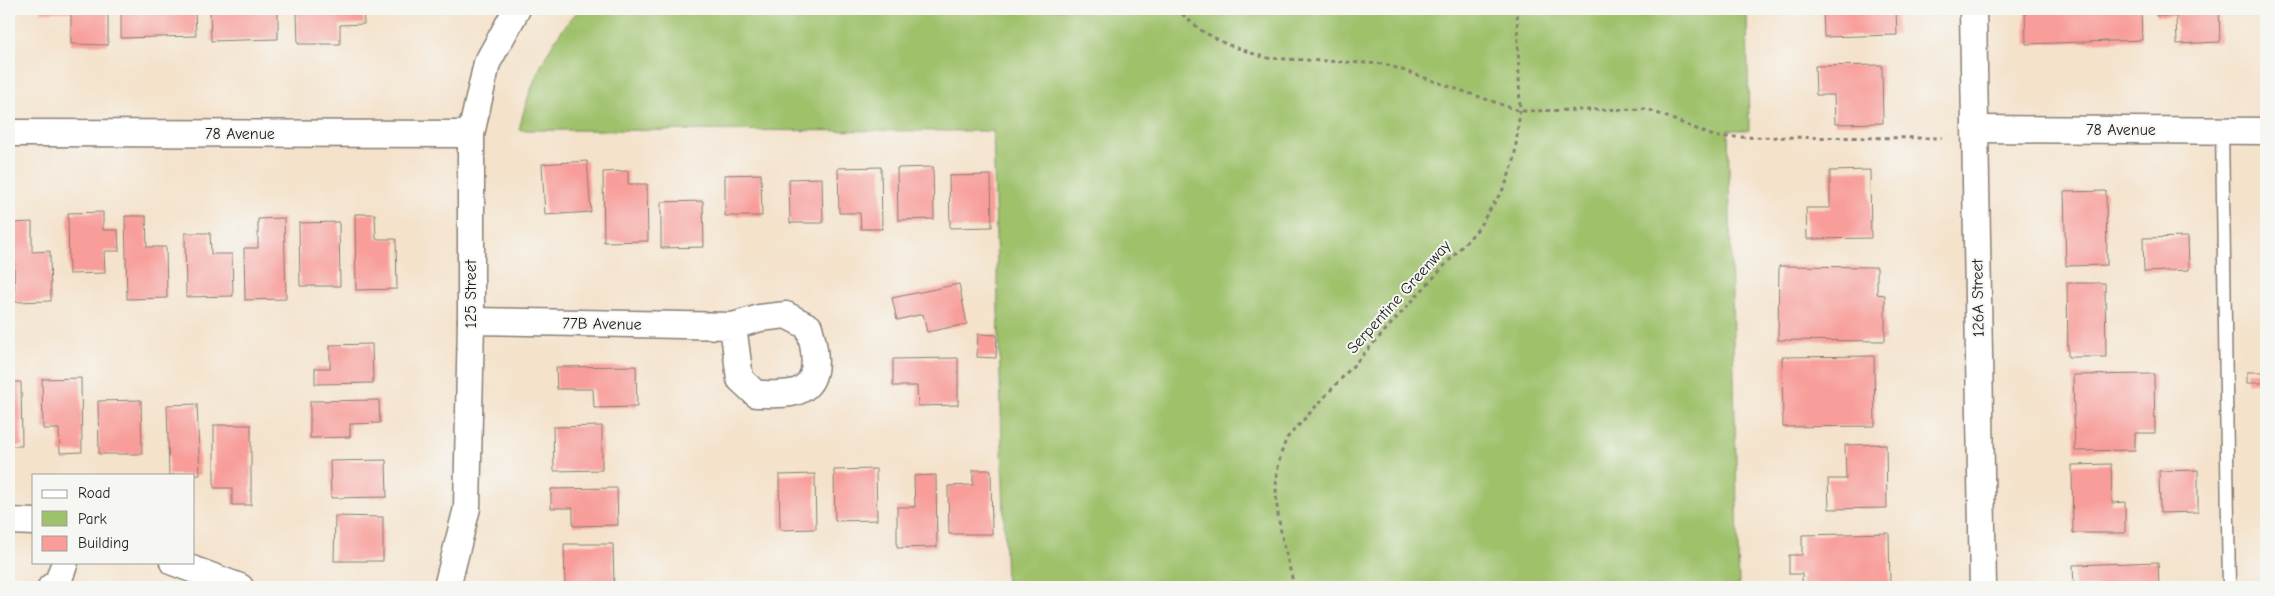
<svg xmlns="http://www.w3.org/2000/svg" width="2275" height="596" font-family="'Comic Neue',sans-serif">
  <style>
    .green { fill: #9ec16b; stroke: #5d6e44 }
    .building { fill: #f89d9a }
    .lines { fill: none; stroke-linecap: round; stroke-linejoin: round }
    .lane-casing { stroke: #887f74; stroke-width: 15 }
    .street-casing { stroke: #887f74; stroke-width: 29 }
    .path { stroke: #887f74; stroke-width: 3; stroke-dasharray: 4 4; stroke-linecap: butt }
    .lane { stroke: #fff; stroke-width: 12 }
    .street { stroke: #fff; stroke-width: 26 }
    .labels { text-anchor: middle; dominant-baseline: central; stroke-width: 4; stroke-linejoin: round; paint-order: stroke }
    .street-label { font-size: 16px; fill: #1c1c1c; stroke: #f6f6f2 }
  </style>
  <rect width="100%" height="100%" fill="#f6f6f2"/>
  <filter id="ink" filterUnits="userSpaceOnUse"><feTurbulence type="fractalNoise" baseFrequency=".02" numOctaves="2"/><feDisplacementMap in="SourceGraphic" scale="10" xChannelSelector="R" yChannelSelector="G"/><feConvolveMatrix kernelMatrix="1 2 1 2 8 2 1 2 1" color-interpolation-filters="sRGB"/></filter>
  <filter id="wash" filterUnits="userSpaceOnUse"><feTurbulence type="fractalNoise" baseFrequency=".0096" numOctaves="4" result="noise"/><feDisplacementMap in="SourceGraphic" scale="20" xChannelSelector="R" yChannelSelector="G"/><feGaussianBlur stdDeviation="1.12" result="paint"/><feColorMatrix in="noise" values="0 0 0 0 0 0 0 0 0 0 0 0 0 0 0 0 0 1.4 0 .05"/><feComposite in="paint" operator="in"/></filter>
  <g filter="url(#wash)">
    <rect width="100%" height="100%" fill="#f4e2cb"/>
    <!-- green -->
    <path class="green" d="M580 9H1747L1749 130H1728L1739 587H1006L993 131 519 130C529 86 548 41 580 9Z"/>
    <g id="blocks">
      <!-- building -->
      <g class="building">
        <polygon points="41,9 108,9 108,45 71,44 71,12 41,12"/>
        <polygon points="121,9 195,9 196,36 121,38"/>
        <polygon points="210,9 278,9 278,39 211,41"/>
        <polygon points="312,9 363,9 364,24 340,25 340,44 298,44 297,13 312,12"/>
        <polygon points="1823,9 1896,9 1897,35 1824,37"/>
        <polygon points="2025,9 2141,9 2142,40 2026,44"/>
        <polygon points="2156,9 2219,9 2220,42 2177,44 2176,16 2156,16"/>
        <polygon points="1882,65 1883,123 1835,124 1834,95 1816,95 1815,66"/>
        <polygon points="587,161 591,212 545,215 542,164"/>
        <polygon points="881,167 882,229 861,229 860,213 839,213 838,168"/>
        <polygon points="933,167 934,219 898,220 897,168"/>
        <polygon points="1870,170 1871,238 1807,239 1806,208 1830,208 1830,171"/>
        <polygon points="628,171 628,184 647,184 648,241 604,242 603,172"/>
        <polygon points="761,174 762,216 725,216 725,175"/>
        <polygon points="991,175 992,227 950,228 949,176"/>
        <polygon points="822,178 823,223 790,223 789,179"/>
        <polygon points="2106,191 2107,265 2066,266 2064,192"/>
        <polygon points="703,201 704,247 661,248 661,202"/>
        <polygon points="103,212 103,230 118,230 119,251 104,251 105,273 69,274 68,213"/>
        <polygon points="355,214 375,214 376,239 396,239 397,289 356,290"/>
        <polygon points="125,216 146,216 147,247 166,247 167,298 127,299"/>
        <polygon points="284,218 286,299 245,300 244,248 258,248 258,219"/>
        <polygon points="32,222 32,252 50,251 51,301 15,302 13,223"/>
        <polygon points="339,222 340,286 300,286 299,223"/>
        <polygon points="185,233 210,233 211,254 232,254 233,296 186,297"/>
        <polygon points="2188,237 2189,270 2144,272 2143,238"/>
        <polygon points="1779,266 1877,267 1877,294 1885,295 1885,341 1778,340"/>
        <polygon points="2067,283 2105,283 2106,357 2068,357"/>
        <polygon points="959,284 967,324 927,332 923,314 897,320 892,298"/>
        <polygon points="978,334 997,335 996,358 977,357"/>
        <polygon points="372,344 373,383 315,384 315,368 330,368 330,345"/>
        <polygon points="1874,356 1875,426 1783,427 1782,357"/>
        <polygon points="958,358 958,405 918,406 917,386 893,386 893,359"/>
        <polygon points="636,366 637,407 594,408 593,389 557,389 556,367"/>
        <rect x="2247" y="372" width="19" height="11"/>
        <polygon points="2154,374 2155,433 2135,433 2135,450 2075,451 2073,375"/>
        <polygon points="81,378 82,452 60,453 59,429 43,429 42,379"/>
        <polygon points="9,382 21,382 22,446 9,446"/>
        <polygon points="141,400 142,454 99,454 98,401"/>
        <polygon points="379,400 380,423 350,424 350,437 310,438 310,401"/>
        <polygon points="197,404 200,475 169,475 167,405"/>
        <polygon points="214,425 251,425 251,505 232,505 232,488 214,488"/>
        <polygon points="602,426 602,470 554,471 553,427"/>
        <polygon points="1886,444 1887,508 1829,509 1828,479 1846,479 1845,445"/>
        <polygon points="386,460 387,497 331,498 330,461"/>
        <polygon points="2111,464 2112,503 2125,502 2125,533 2073,533 2072,465"/>
        <polygon points="876,469 877,520 835,521 834,470"/>
        <polygon points="973,470 991,470 992,534 949,534 948,486 973,485"/>
        <polygon points="2198,470 2198,512 2160,513 2159,471"/>
        <polygon points="815,474 816,529 780,530 779,475"/>
        <polygon points="936,475 937,547 897,548 897,507 915,507 914,476"/>
        <polygon points="617,488 618,525 573,526 573,508 551,508 551,489"/>
        <polygon points="335,516 383,517 383,561 334,561"/>
        <polygon points="1889,533 1890,587 1802,587 1802,574 1789,574 1789,555 1802,555 1802,535"/>
        <polygon points="564,544 613,544 614,587 565,587"/>
        <polygon points="2158,562 2159,587 2074,587 2073,565"/>
      </g>
    </g>
  </g>
  <g filter="url(#ink)">
    <use href="#blocks" fill-opacity="0" stroke="#887f74" stroke-width="1"/>
    <g class="lines">
      <defs>
        <polyline id="lane" points="2222,130 2229,587"/>
        <g id="street">
          <polyline points="1973,9 1983,587"/>
          <polyline points="1976,129 2266,131"/>
          <polyline points="9,133 471,134"/>
          <path d="M471 321 733 326 760 318 786 315 809 327C814 345 822 377 802 389 791 396 768 394 756 394L740 379 733 326"/>
          <polyline points="9,521 34,522"/>
          <polyline points="173,562 240,587"/>
          <polyline points="51,587 58,582 65,562"/>
          <polyline points="447,587 467,508 471,321 471,134 487,63 517,9"/>
        </g>
      </defs>
      <!-- lane casing -->
      <use href="#lane" class="lane-casing"/>
      <!-- street casing -->
      <use href="#street" class="street-casing"/>
      <!-- path -->
      <g class="path">
        <polyline points="1176,9 1202,31 1226,44 1266,58 1385,64 1520,111 1647,109 1716,137 1942,138"/>
        <path d="M1294 587C1283 536 1264 489 1287 438L1477 230 1505 186 1514 161 1520 111 1517 9"/>
      </g>
      <!-- lane -->
      <use href="#lane" class="lane"/>
      <!-- street -->
      <use href="#street" class="street"/>
    </g>
  </g>
  <g class="labels">
    <!-- street labels -->
    <g class="street-label">
      <text x="2121" y="130">78 Avenue</text>
      <text x="240" y="134">78 Avenue</text>
      <text transform="translate(471 294) rotate(-90)">125 Street</text>
      <text transform="translate(1399 297) rotate(-48)">Serpentine Greenway</text>
      <text transform="translate(1978 298) rotate(-91)">126A Street</text>
      <text transform="translate(602 324) rotate(1)">77B Avenue</text>
    </g>
  </g>
  <!-- margin -->
  <rect width="2275" height="596" fill="none" stroke="#f6f6f2" stroke-width="30"/>
  <!-- legend -->
  <rect x="32" y="474" width="162" height="90" fill="#f6f6f2" stroke="#9f9f9c"/>
  <rect x="42" y="490" width="25" height="8" fill="#ffffff" stroke="#9f9f9c"/>
  <text x="78" y="498" font-size="15" fill="#1c1c1c">Road</text>
  <rect x="42" y="511" width="25" height="15" fill="#9ec16b" stroke="#9f9f9c"/>
  <text x="78" y="524" font-size="15" fill="#1c1c1c">Park</text>
  <rect x="42" y="536" width="25" height="15" fill="#f89d9a" stroke="#9f9f9c"/>
  <text x="78" y="548" font-size="15" fill="#1c1c1c">Building</text>
</svg>
